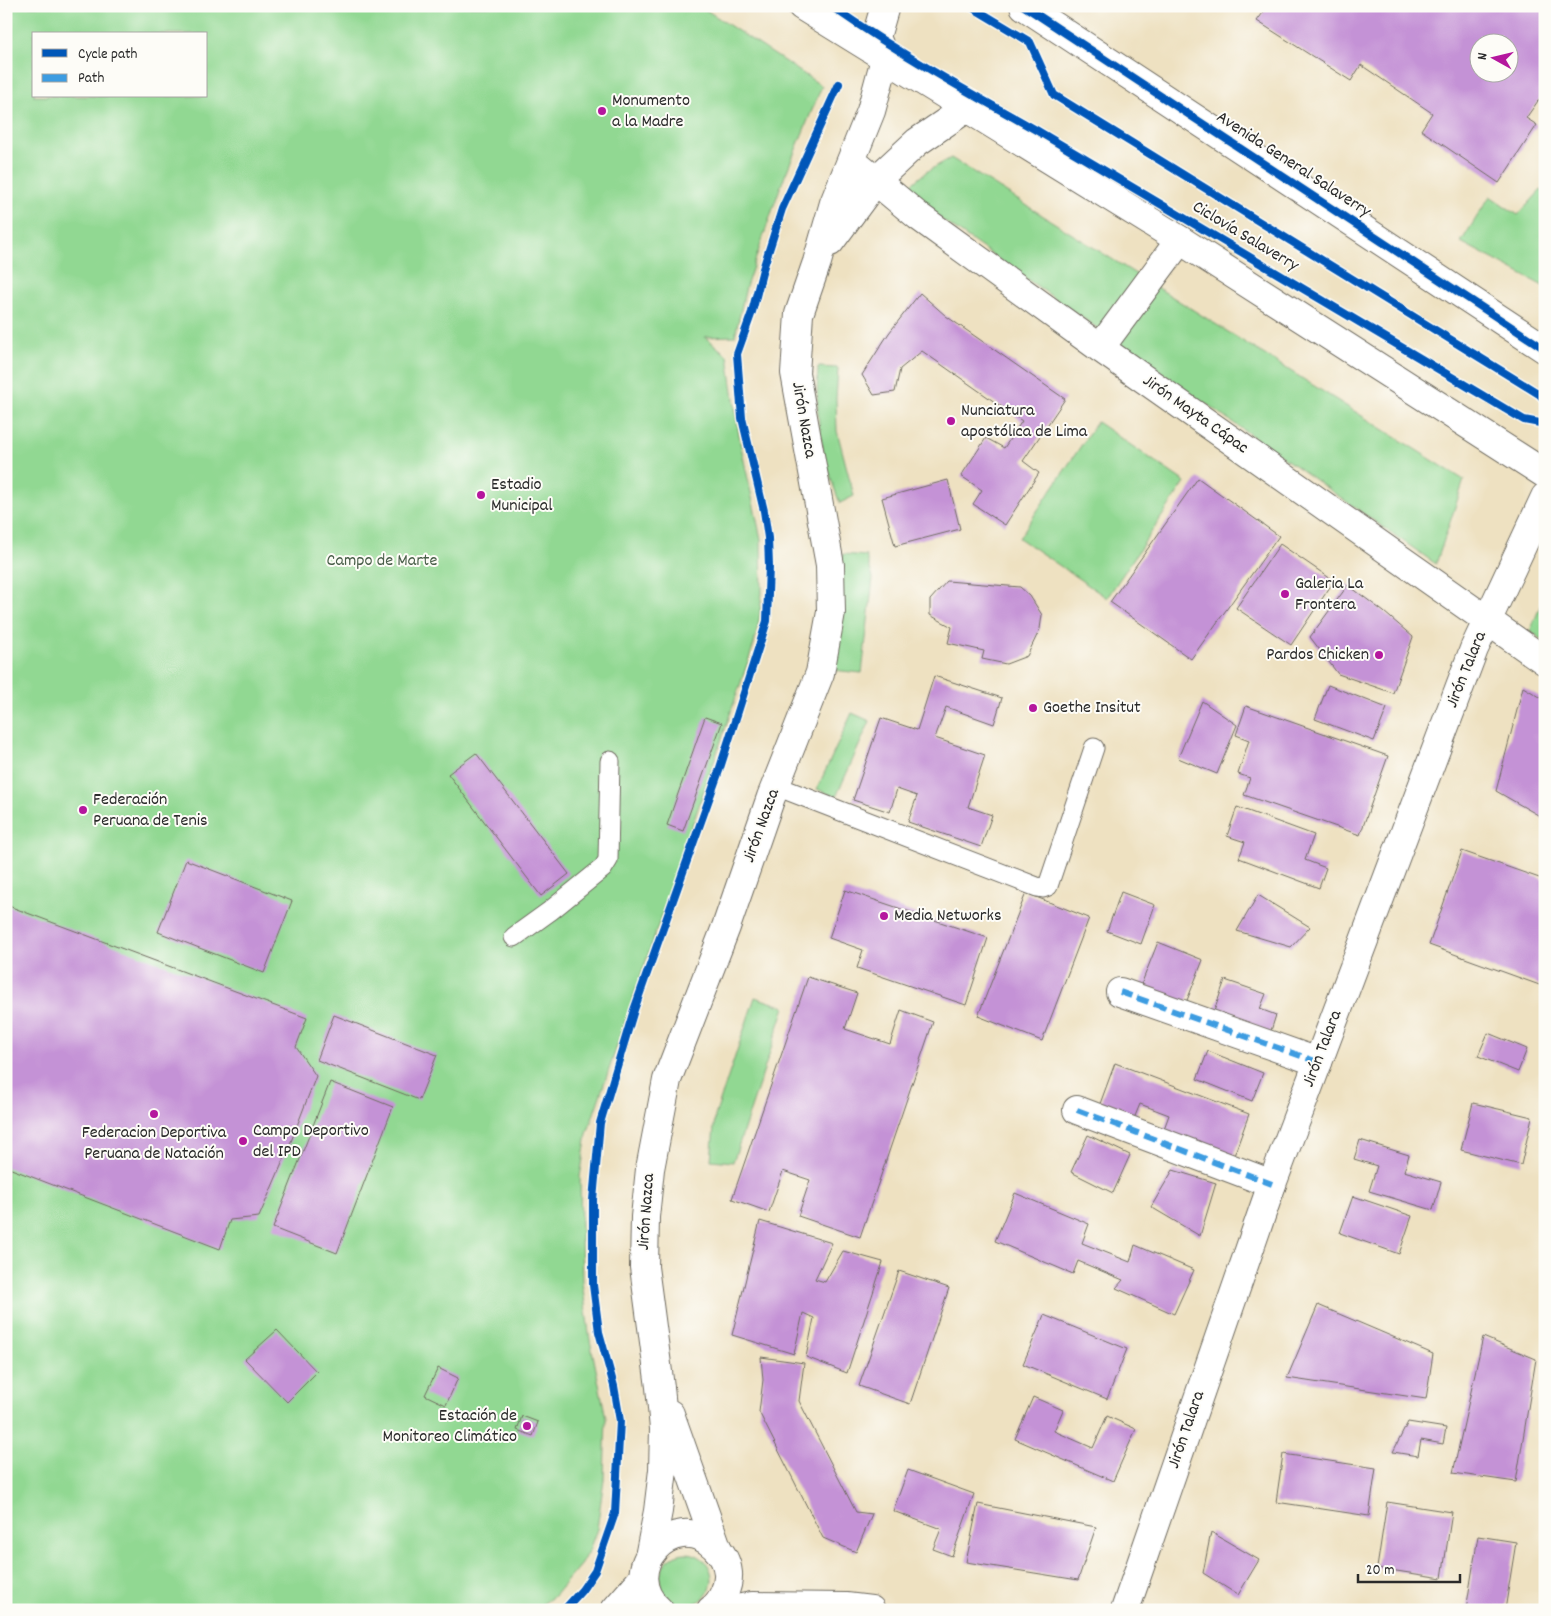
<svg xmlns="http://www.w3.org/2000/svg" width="1551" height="1616" font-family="Dekko,sans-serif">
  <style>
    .green { fill: #91d892; stroke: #5e825e; fill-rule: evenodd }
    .building { fill: #c492d6; fill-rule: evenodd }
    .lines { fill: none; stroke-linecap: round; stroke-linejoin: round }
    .service-casing { stroke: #6f6b60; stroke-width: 21 }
    .pedestrian-casing { stroke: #6f6b60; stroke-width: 30 }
    .minor-casing { stroke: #6f6b60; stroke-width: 30 }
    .tertiary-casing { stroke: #6f6b60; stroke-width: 30 }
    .secondary-casing { stroke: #6f6b60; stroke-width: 30 }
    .service { stroke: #fff; stroke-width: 19 }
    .pedestrian { stroke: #fff; stroke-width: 28 }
    .minor { stroke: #fff; stroke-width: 28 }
    .tertiary { stroke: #fff; stroke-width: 28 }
    .secondary { stroke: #fff; stroke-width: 28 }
    .quiet { stroke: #3d9ce1; stroke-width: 6; stroke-dasharray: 12 6; stroke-linecap: butt }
    .cycleway-casing { stroke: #fdfcf7; stroke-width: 11 }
    .cycleway { stroke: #0057b8; stroke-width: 8 }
    .poi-dot { fill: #b5179e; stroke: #fdfcf7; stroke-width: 2 }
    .labels { text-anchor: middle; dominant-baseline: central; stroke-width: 4; stroke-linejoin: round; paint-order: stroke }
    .poi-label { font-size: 18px; fill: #2b2b2b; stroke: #fdfcf7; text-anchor: start }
    .street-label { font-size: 18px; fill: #2b2b2b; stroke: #fdfcf7 }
    .park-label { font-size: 18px; fill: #4a5f4a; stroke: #fdfcf7 }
  </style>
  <rect width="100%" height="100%" fill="#fdfcf7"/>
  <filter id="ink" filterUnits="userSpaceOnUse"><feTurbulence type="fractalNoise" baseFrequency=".02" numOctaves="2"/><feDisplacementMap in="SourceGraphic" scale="10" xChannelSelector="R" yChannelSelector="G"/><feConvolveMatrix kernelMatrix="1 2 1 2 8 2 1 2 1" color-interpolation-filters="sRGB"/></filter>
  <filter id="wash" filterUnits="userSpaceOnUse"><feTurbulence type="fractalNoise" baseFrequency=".0096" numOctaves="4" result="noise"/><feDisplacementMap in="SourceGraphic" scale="20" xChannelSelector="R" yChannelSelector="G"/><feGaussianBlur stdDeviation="1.12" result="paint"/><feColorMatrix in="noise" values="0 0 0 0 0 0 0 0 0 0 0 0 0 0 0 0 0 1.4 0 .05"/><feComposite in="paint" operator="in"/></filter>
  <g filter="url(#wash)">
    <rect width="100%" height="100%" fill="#eee1c1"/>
    <!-- green -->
    <g class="green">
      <path d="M6 6H700L822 86 780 188 746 287 735 336 705 337 728 356 740 442 761 539 762 593 759 621 754 644 587 1134 580 1177 582 1282 590 1340 606 1418 604 1479 597 1529 588 1553H587L581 1564 554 1596 534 1610H6ZM34 34H206V96H34Z"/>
      <polygon points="951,158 1464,480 1436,564 902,192 926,172"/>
      <polygon points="1541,190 1545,192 1545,287 1461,242 1490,196 1518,215"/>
      <path d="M818 367 838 368 836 399 837 431 854 496 840 503C821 456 815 418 818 367Z"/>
      <polygon points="1097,422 1185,482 1107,598 1019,538"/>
      <polygon points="843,554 866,556 873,578 862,673 832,670"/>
      <polygon points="1545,595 1545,642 1530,631"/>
      <polygon points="852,713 870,721 836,797 817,789"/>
      <polygon points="755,997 785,1007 733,1162 711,1160 715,1116"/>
      <circle cx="686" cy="1579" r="26"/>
    </g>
    <g id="blocks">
      <!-- building -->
      <g class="building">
        <path d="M1259 6H1545V91L1526 118 1537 125 1499 183 1421 130 1432 113 1361 65 1351 81 1257 21 1265 10ZM1478 42H1508V72H1478Z"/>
        <polygon points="920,293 946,316 1065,399 1023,461 1039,473 1005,525 973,504 982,490 961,476 986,438 1004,448 1022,421 922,351 900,369 895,392 874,395 862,375 889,333"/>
        <polygon points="1198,478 1279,536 1191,659 1110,602"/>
        <polygon points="948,480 960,529 895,546 882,498"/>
        <polygon points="1280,544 1334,581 1291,645 1236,608"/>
        <polygon points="947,581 1020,587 1030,596 1042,615 1040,629 1027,656 1006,664 982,659 984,651 948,643 952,627 930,615 930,600"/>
        <polygon points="1348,585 1384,612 1413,637 1393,693 1338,674 1310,637"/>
        <polygon points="934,676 1002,698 994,724 946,707 935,738 985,755 968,807 992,815 981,847 908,822 917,796 897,789 890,812 853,800 881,718 917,730"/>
        <polygon points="1328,685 1387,708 1374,741 1315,719"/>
        <polygon points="1523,687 1545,700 1545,819 1496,791"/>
        <polygon points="1202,701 1237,725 1217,774 1178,758"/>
        <polygon points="1246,706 1388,756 1360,835 1244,795 1250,778 1238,774 1249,740 1236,735"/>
        <polygon points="705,717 722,723 683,831 667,825"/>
        <polygon points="476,753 569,874 541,896 448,774"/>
        <polygon points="1237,807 1314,835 1305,860 1326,868 1319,888 1239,858 1245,842 1227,836"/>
        <polygon points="1462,851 1545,880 1545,987 1429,945"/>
        <polygon points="186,860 292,901 264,973 158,932"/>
        <polygon points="845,890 988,938 966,1005 857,968 863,950 829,938"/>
        <polygon points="1121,892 1155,905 1141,944 1107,931"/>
        <polygon points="1026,893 1089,918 1042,1041 978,1016"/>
        <polygon points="1258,895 1310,927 1291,947 1237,931"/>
        <polygon points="6,905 307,1018 296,1047 316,1076 287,1152 259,1217 230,1220 220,1249 6,1167"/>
        <polygon points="1158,942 1203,960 1182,1013 1137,995"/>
        <polygon points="808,977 857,993 845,1029 890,1044 901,1010 933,1022 860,1237 798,1216 810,1180 783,1171 769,1212 732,1199"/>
        <polygon points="1225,980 1266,994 1260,1009 1276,1015 1269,1037 1212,1017"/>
        <polygon points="334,1015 437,1055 419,1100 317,1060"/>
        <polygon points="1488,1033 1527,1049 1518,1072 1478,1056"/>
        <polygon points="1208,1051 1263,1073 1252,1101 1197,1079"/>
        <polygon points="1115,1063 1249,1114 1231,1164 1161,1137 1169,1115 1140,1104 1131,1126 1097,1112"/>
        <polygon points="330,1082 393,1107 337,1253 273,1228"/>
        <polygon points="1473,1103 1532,1117 1521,1165 1461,1150"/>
        <polygon points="1088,1135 1130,1155 1113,1193 1071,1172"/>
        <polygon points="1360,1140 1409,1155 1404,1171 1441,1182 1433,1210 1369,1191 1377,1166 1354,1159"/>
        <polygon points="1173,1170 1216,1183 1200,1236 1151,1207"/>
        <polygon points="1015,1193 1089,1224 1082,1243 1130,1262 1135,1245 1194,1270 1174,1314 1116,1288 1123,1280 1078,1261 1073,1274 995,1241"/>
        <polygon points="1353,1196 1412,1216 1399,1254 1340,1233"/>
        <polygon points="760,1221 832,1243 815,1279 825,1282 843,1251 883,1262 847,1373 806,1357 814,1318 803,1313 794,1354 732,1335"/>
        <polygon points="899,1271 949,1288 910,1404 859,1386"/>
        <polygon points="1318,1305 1433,1354 1426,1399 1287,1378"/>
        <polygon points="1044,1315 1127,1349 1107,1399 1023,1364"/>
        <polygon points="277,1330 317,1372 287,1402 245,1359"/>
        <polygon points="1483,1337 1536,1359 1516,1482 1453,1473"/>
        <polygon points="761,1357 804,1363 799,1401 856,1512 872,1514 856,1552 823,1538 759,1412 763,1380"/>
        <polygon points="438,1368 458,1378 446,1405 425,1395"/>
        <polygon points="1033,1397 1063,1410 1054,1431 1093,1448 1107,1416 1136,1429 1113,1481 1015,1439"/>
        <polygon points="522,1416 538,1422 533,1436 517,1430"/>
        <polygon points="1408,1422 1446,1428 1443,1444 1421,1440 1418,1456 1393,1452"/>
        <polygon points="1283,1454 1376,1468 1369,1516 1276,1502"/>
        <polygon points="908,1470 974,1494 952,1556 933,1549 941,1529 893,1511"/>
        <polygon points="1387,1502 1452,1512 1442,1578 1377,1568"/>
        <polygon points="978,1504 1096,1527 1078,1580 966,1562"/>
        <polygon points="1211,1532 1259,1560 1238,1595 1203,1573"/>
        <polygon points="1478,1536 1516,1542 1505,1610 1466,1610"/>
      </g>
    </g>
  </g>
  <g filter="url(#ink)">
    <use href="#blocks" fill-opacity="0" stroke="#6f6b60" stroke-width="1"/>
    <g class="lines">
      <defs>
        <g id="service">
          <polyline points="776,786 1037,887 1043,888 1048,886 1094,748"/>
          <polyline points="514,937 550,911 603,868 608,860 610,761"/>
        </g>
        <g id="pedestrian">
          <polyline points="1120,992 1318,1062"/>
          <polyline points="1077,1110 1272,1184"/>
        </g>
        <g id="minor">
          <polyline points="852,161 918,216 1100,348 1545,661"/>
          <polyline points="1125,1610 1272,1184 1474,649 1545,497"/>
        </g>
        <g id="tertiary">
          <polyline points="830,242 876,180 917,142 967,108"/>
          <polyline points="670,1414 718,1550"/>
          <polyline points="650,1552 658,1511 663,1470 664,1429 660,1387 644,1267 645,1217 650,1169 667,1080 726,927 771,797 820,673 831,612 830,565 795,373 799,314 817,262 834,203 871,111 885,59 876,37 885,6"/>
          <polyline points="615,1610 643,1578"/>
          <path d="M659 1610C615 1571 673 1507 714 1546 722 1553 727 1563 728 1573 729 1586 722 1602 711 1610"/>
          <polyline points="732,1610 752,1606 846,1607 871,1610"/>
        </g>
        <g id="secondary">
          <polyline points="802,6 1180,240 1545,474"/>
          <polyline points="1024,6 1545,349"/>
          <polyline points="1100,348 1180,240"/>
        </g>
      </defs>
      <!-- service casing -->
      <use href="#service" class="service-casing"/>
      <!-- pedestrian casing -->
      <use href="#pedestrian" class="pedestrian-casing"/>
      <!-- minor casing -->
      <use href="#minor" class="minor-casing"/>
      <!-- tertiary casing -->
      <use href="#tertiary" class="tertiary-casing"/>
      <!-- secondary casing -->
      <use href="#secondary" class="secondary-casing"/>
      <!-- service -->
      <use href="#service" class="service"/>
      <!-- pedestrian -->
      <use href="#pedestrian" class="pedestrian"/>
      <!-- minor -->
      <use href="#minor" class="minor"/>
      <!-- tertiary -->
      <use href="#tertiary" class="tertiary"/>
      <!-- secondary -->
      <use href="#secondary" class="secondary"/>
      <!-- quiet -->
      <g class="quiet">
        <polyline points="1120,992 1318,1062"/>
        <polyline points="1077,1110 1272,1184"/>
      </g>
      <defs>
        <g id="cycleway">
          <path d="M831 6C897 52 966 91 1036 130L1524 420 1545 424"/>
          <polyline points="970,6 1030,42 1054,95 1539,394 1545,400"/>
          <polyline points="1024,6 1545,349"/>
          <polyline points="564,1610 582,1590 595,1571 615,1513 620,1421 614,1386 599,1332 593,1285 593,1200 600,1123 634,1010 719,771 767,621 769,566 768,538 764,511 742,418 737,354 752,312 763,269 782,209 839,84"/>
        </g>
      </defs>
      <!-- cycleway casing -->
      <use href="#cycleway" class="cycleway-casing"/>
      <!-- cycleway -->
      <use href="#cycleway" class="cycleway"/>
    </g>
  </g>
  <!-- markers -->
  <g class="poi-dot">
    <circle cx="602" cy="111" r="5"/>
    <circle cx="951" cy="421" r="5"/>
    <circle cx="481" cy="495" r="5"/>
    <circle cx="1285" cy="594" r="5"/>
    <circle cx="1379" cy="655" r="5"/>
    <circle cx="1033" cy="708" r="5"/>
    <circle cx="83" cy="810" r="5"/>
    <circle cx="884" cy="916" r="5"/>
    <circle cx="154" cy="1114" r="5"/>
    <circle cx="243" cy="1141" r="5"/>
    <circle cx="527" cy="1426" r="5"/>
  </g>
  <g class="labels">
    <!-- poi labels -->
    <g class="poi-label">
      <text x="612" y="101">Monumento<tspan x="612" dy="21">a la Madre</tspan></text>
      <text x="961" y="411">Nunciatura<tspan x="961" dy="21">apostólica de Lima</tspan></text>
      <text x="491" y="485">Estadio<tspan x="491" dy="21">Municipal</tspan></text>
      <text x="1295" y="584">Galeria La<tspan x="1295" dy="21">Frontera</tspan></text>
      <text x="1369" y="655" text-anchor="end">Pardos Chicken</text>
      <text x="1043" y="708">Goethe Insitut</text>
      <text x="93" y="800">Federación<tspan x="93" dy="21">Peruana de Tenis</tspan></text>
      <text x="894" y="916">Media Networks</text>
      <text x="253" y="1131">Campo Deportivo<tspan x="253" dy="21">del IPD</tspan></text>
      <text x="154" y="1133" text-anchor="middle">Federacion Deportiva<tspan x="154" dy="21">Peruana de Natación</tspan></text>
      <text x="517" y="1416" text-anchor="end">Estación de<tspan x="517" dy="21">Monitoreo Climático</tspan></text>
    </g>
    <!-- street labels -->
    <g class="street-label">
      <text transform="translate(1293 165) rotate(33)">Avenida General Salaverry</text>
      <text transform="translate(1245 237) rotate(31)">Ciclovía Salaverry</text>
      <text transform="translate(1195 415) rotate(35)">Jirón Mayta Cápac</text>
      <text transform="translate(803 420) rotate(80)">Jirón Nazca</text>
      <text transform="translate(1467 670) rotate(-68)">Jirón Talara</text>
      <text transform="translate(762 826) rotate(-70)">Jirón Nazca</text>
      <text transform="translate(1323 1049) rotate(-69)">Jirón Talara</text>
      <text transform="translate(647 1212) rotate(-86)">Jirón Nazca</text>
      <text transform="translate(1187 1430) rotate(-71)">Jirón Talara</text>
    </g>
    <!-- park labels -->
    <g class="park-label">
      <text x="382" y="561">Campo de Marte</text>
    </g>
  </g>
  <!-- margin -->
  <rect width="1551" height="1616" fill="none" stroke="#fdfcf7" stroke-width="25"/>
  <!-- legend -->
  <rect x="32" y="32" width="175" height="65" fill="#fdfcf7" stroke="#a9a8a5"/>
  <rect x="42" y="49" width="25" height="8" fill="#0057b8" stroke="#a9a8a5"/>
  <text x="78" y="58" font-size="15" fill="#2b2b2b">Cycle path</text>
  <rect x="42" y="74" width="25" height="8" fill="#3d9ce1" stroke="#a9a8a5"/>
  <text x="78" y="82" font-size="15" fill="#2b2b2b">Path</text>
  <!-- north arrow -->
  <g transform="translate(1494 58) rotate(278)"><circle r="24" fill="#fdfcf7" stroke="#a9a8a5"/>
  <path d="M0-4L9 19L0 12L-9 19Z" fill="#b5179e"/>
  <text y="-8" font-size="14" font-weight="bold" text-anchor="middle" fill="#2b2b2b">N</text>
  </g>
  <!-- scale -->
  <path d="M1358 1574v8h102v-8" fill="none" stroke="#2b2b2b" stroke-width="2.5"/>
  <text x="1366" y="1574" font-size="15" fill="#2b2b2b" stroke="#fdfcf7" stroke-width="4" paint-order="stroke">20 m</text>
</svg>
